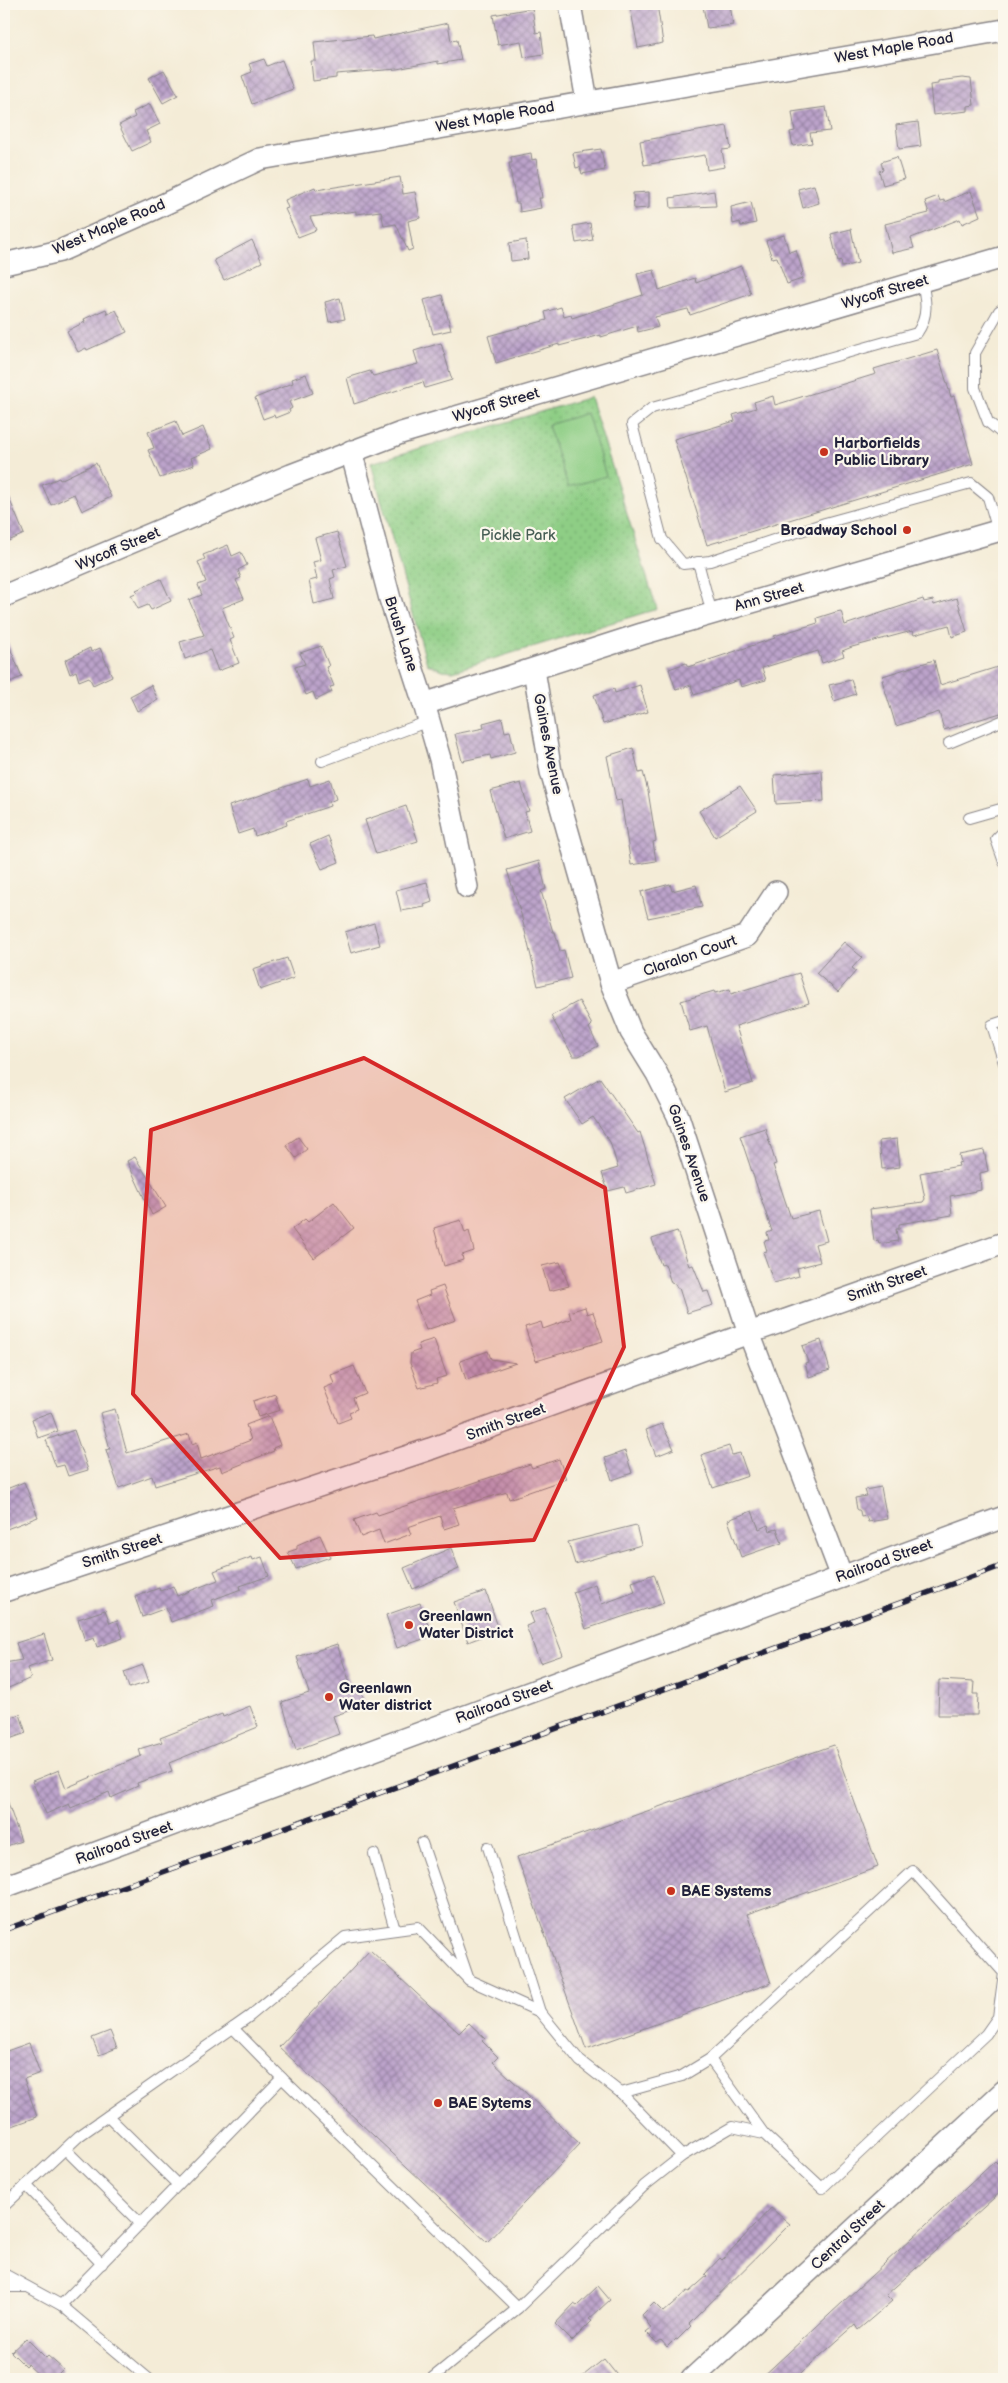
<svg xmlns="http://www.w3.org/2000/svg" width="1008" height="2383" font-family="'Balsamiq Sans',sans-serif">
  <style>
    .park { fill: url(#park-dots); stroke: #587860 }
    .pitch { fill: #8ece85; stroke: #587860 }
    .building { fill: url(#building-cross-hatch) }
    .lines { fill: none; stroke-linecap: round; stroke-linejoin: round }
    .service-casing { stroke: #8b8789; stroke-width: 12 }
    .minor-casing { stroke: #8b8789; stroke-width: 24 }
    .service { stroke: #fff; stroke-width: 10 }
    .minor { stroke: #fff; stroke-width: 21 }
    .rail-casing { stroke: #22223b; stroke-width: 5.5 }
    .rail { stroke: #fbf7ec; stroke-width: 4; stroke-dasharray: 11; stroke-linecap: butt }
    .marked { fill: #d62828; fill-opacity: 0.2; stroke: #d62828; stroke-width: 4; stroke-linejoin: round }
    .poi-dot { fill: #c8321e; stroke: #fbf7ec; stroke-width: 2 }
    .labels { text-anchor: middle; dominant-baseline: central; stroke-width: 4.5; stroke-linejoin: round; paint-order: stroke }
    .street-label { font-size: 15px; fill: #22223b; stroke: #fbf7ec }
    .poi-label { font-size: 15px; font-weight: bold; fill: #22223b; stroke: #fbf7ec; text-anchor: start }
    .park-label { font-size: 15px; fill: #485e55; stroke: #fbf7ec }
  </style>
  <defs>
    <pattern id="park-dots" width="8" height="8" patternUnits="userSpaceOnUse" patternTransform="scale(1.25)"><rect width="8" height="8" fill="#8ece85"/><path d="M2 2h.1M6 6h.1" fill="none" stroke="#7ab174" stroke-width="1.8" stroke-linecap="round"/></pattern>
    <pattern id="building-cross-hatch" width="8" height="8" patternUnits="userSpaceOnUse" patternTransform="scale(1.25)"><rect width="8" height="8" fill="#bca3ca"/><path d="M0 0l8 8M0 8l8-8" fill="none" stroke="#9884a5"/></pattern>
  </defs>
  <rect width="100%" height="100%" fill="#fbf7ec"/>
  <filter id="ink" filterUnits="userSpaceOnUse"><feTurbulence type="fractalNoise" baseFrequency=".02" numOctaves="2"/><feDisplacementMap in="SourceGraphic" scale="10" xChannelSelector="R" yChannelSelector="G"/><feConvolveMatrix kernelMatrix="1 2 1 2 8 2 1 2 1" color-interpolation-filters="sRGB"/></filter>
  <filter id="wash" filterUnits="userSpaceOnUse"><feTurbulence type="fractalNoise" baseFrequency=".0096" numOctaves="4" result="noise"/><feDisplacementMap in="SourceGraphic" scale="20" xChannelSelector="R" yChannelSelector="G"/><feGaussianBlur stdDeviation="1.12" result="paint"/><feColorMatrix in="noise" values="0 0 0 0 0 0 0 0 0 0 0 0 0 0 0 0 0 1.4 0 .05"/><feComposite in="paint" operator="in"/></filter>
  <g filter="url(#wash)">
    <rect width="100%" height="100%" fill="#f4ecd7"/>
    <!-- park -->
    <polygon class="park" points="590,397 657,609 453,671 443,670 427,664 371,463"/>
    <!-- pitch -->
    <polygon class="pitch" points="587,413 606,476 568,487 548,425"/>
    <g id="blocks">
      <!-- building -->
      <g class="building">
        <polygon points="644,4 657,4 663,43 638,48 630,6"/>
        <polygon points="721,4 730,4 733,25 707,28 703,6"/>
        <polygon points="532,8 536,33 541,32 544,54 524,57 521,41 498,45 493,15"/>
        <polygon points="448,23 451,41 457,40 461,60 438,64 438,61 397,69 336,74 336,78 313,81 311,61 316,61 314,42 372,36 373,39"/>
        <polygon points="264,59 267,66 282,60 293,89 252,104 242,76 252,72 249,64"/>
        <polygon points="164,70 178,95 163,103 149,78"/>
        <polygon points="962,78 971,79 974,105 968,106 968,111 933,115 930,85 938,84 938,81"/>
        <polygon points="150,104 160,124 146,131 151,142 132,151 119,125 135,117 133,112"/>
        <polygon points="826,107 830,131 810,133 812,143 793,146 790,132 795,131 792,112"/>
        <polygon points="918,122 921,146 899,149 896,125"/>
        <polygon points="727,126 731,149 722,150 725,167 707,170 705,155 644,165 640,141"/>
        <polygon points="601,149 605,170 582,174 580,167 576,168 573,153"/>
        <polygon points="531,153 532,160 536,159 542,198 539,198 541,208 520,212 519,203 516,203 509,163 512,163 511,157"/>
        <polygon points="897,157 904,179 883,185 879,171 883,170 881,162"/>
        <polygon points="400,177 403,194 415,192 420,218 408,221 413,249 408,251 396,224 384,226 381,211 356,214 356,211 310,217 316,230 298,237 285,209 288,208 285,200 315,187 316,190"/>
        <polygon points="814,185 819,203 803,208 798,189"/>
        <polygon points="714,191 716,206 671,208 670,198"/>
        <polygon points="971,191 980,216 962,224 960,219 911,238 914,248 892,253 885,224 929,213 925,201 938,196 940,201 944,200 944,202"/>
        <polygon points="649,192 649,208 634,209 633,193"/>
        <polygon points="751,202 756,223 741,226 740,222 733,224 731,207"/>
        <polygon points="590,223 593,240 576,243 573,226"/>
        <polygon points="851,229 858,263 842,267 841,261 838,262 831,234"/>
        <polygon points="784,235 789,252 796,250 803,272 801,274 802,279 787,284 777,257 772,258 766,241"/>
        <polygon points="252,240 262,262 224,280 214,260"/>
        <polygon points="526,240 528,259 511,261 509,243"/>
        <polygon points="741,266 751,294 690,315 688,309 655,317 658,327 638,332 637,326 601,337 601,335 559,346 559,344 496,363 488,336 547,320 545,312 561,307 564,317 571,315 572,318 643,295 637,274 654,270 659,290 695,278 696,283"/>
        <polygon points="442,295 451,330 433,334 424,300"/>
        <polygon points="340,298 345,319 329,322 325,302"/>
        <polygon points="106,309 108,314 116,310 127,332 87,350 86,348 78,352 67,331 85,322 84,319"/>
        <polygon points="441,343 452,380 425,388 423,382 354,404 347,378 370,371 373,376 418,364 414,351"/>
        <polygon points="937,350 951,397 954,396 973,464 707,545 674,439 735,421 733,415 756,408 754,402 773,396 775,405 876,374 874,369"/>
        <polygon points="306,374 313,393 289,402 292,408 289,410 290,412 275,418 274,415 263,419 255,398 293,383 292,379"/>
        <polygon points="176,421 182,436 203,427 212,449 191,458 194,465 160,478 148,450 154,448 148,432"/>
        <polygon points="96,463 111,497 82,511 74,494 51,505 42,485 59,478 60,480"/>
        <polygon points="4,486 24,534 4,543"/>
        <polygon points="337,532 347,566 333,570 335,577 330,579 334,599 314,604 309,581 317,579 313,562 321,560 315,538"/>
        <polygon points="228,545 232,556 241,552 247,565 238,570 241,578 236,580 244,599 222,608 234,638 230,640 239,663 218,671 210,650 185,659 180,642 204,635 189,600 202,595 198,585 206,582 198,562 205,559 203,555"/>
        <polygon points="161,579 171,601 151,610 148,605 138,609 131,595 138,592 136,590"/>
        <polygon points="957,598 967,632 952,637 949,625 914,635 912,631 852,647 842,651 844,656 822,663 818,651 762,668 766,680 741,687 739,680 694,695 691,685 676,690 669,669 686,663 688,667 775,638 774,636 818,623 817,618 836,612 841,611 845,625 923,599 924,602 933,600 934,605"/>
        <polygon points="4,633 22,677 4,684"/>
        <polygon points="321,646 329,666 326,667 334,686 330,687 332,692 316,700 313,692 306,695 295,667 305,664 300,653"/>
        <polygon points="90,648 91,652 100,648 112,676 93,685 89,677 79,681 76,671 70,674 65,660"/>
        <polygon points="934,660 940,685 1004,665 1004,712 944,730 939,712 896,726 882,680 884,680 883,676"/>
        <polygon points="851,680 856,694 834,701 829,685"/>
        <polygon points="151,685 158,700 137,711 130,696"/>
        <polygon points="640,685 648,712 603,724 594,695 614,689 615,693"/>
        <polygon points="502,718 505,732 510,731 515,752 491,759 490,755 462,761 455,734 484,728 483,723"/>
        <polygon points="633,748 639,773 643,772 648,791 656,841 653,842 656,861 631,865 621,800 616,801 607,756"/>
        <polygon points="822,771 824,801 776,804 774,775"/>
        <polygon points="308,779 310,786 330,779 336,799 329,802 330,806 286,821 287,825 255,836 253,829 238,834 229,806"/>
        <polygon points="521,783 529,811 525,812 530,831 504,839 490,791"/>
        <polygon points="740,786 757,811 715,837 699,811"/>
        <polygon points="406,806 418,841 376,854 365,820"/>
        <polygon points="328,836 339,862 322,869 310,844"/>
        <polygon points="539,861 546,889 541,891 553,932 555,932 560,951 564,950 571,978 538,986 521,914 507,870"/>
        <polygon points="427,882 432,902 424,905 425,907 401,911 396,890"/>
        <polygon points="670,884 672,891 696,885 702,907 648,918 641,892"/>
        <polygon points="374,923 380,945 351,953 345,932"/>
        <polygon points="844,942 862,957 852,968 856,971 838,992 816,973"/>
        <polygon points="287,958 294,978 260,990 253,969"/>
        <polygon points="799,973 809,1003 736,1026 753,1083 725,1092 707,1026 690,1031 681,1001 714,991 715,993 730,989 731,994"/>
        <polygon points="579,1001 592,1025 589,1028 598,1046 579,1056 573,1056 551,1016"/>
        <polygon points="600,1078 638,1133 640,1132 656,1184 626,1193 624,1187 608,1191 602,1173 618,1168 610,1142 593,1117 582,1124 565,1099"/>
        <polygon points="765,1128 776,1164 773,1165 791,1218 819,1211 827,1241 815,1244 820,1262 797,1268 799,1276 774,1283 763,1252 767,1251 764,1241 769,1240 767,1233 772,1231 740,1136"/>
        <polygon points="298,1137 307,1149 296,1158 286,1145"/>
        <polygon points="897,1139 900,1167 882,1169 879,1141"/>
        <polygon points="984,1150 988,1171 980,1173 981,1190 950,1196 952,1215 899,1224 899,1229 896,1229 898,1241 879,1244 878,1240 874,1241 870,1209 923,1202 925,1199 920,1173 959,1166 958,1163 961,1162 959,1155"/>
        <polygon points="135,1157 166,1207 152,1215 127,1161"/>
        <polygon points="334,1202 354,1228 314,1258 292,1229 305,1219 308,1222"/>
        <polygon points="461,1220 465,1233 469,1231 474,1251 462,1255 463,1260 444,1266 434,1228"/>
        <polygon points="677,1231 689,1266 693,1265 704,1292 708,1291 713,1305 687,1313 679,1288 677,1288 675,1284 671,1283 665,1264 661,1265 652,1239"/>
        <polygon points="560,1262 569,1286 549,1291 542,1266"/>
        <polygon points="443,1286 456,1320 426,1330 415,1301 430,1295 429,1291"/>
        <polygon points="585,1307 587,1314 593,1312 603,1341 536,1361 525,1327 541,1322 543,1329 571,1319 569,1312"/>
        <polygon points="434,1339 447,1376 436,1379 437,1383 419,1388 410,1363 411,1353 420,1350 418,1344"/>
        <polygon points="821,1340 830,1370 809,1377 805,1363 808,1362 802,1346"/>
        <polygon points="488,1351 491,1359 516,1363 466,1380 460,1361"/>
        <polygon points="354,1366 365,1393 353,1398 357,1409 349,1412 351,1418 338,1423 324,1388 334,1384 331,1375"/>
        <polygon points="275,1394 280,1410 258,1417 253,1401"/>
        <polygon points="115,1409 127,1453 189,1434 192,1444 197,1442 201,1459 251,1440 246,1425 269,1416 280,1445 273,1448 274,1451 222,1472 220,1466 155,1486 152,1476 119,1488 106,1450 110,1449 100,1413"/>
        <polygon points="51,1412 58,1431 38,1438 32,1419"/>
        <polygon points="662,1424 674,1449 656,1456 646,1430"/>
        <polygon points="74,1430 88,1470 68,1476 64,1465 56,1467 46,1440"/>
        <polygon points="729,1446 732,1455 740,1453 748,1476 713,1488 701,1455"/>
        <polygon points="625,1451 632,1473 612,1480 605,1458"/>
        <polygon points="559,1459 566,1479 509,1499 507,1492 453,1508 459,1524 444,1529 440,1516 408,1527 411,1534 384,1544 379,1530 361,1537 354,1520 376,1512 378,1515 530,1464 532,1468"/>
        <polygon points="24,1482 38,1517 4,1530 4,1490"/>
        <polygon points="881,1487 887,1519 868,1522 866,1516 861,1517 860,1511 857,1509 855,1498 867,1496 865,1490"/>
        <polygon points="752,1511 759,1529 768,1525 770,1531 777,1529 782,1543 741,1557 728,1520"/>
        <polygon points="636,1525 641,1545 575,1564 568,1542"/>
        <polygon points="320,1535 330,1557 296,1569 288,1552 297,1549 297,1545"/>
        <polygon points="451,1548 459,1569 413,1589 404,1568"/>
        <polygon points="252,1557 253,1560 262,1557 269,1576 240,1586 241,1589 212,1600 214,1606 171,1622 166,1608 142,1617 135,1597 159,1588 160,1591 173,1586 177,1596 218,1580 214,1571"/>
        <polygon points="654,1574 664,1603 586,1629 573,1592 595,1584 602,1604 635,1592 632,1582"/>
        <polygon points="486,1591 499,1630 468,1642 454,1602"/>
        <polygon points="420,1603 432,1636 397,1648 386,1615"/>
        <polygon points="545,1608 563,1655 540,1663 526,1626 534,1623 530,1613"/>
        <polygon points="105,1610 110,1623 117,1620 123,1638 97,1647 94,1638 85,1641 78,1619"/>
        <polygon points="44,1634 52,1660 27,1668 31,1678 4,1690 4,1663 22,1660 16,1643"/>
        <polygon points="337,1644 352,1689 359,1686 366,1705 333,1716 339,1734 296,1750 282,1702 309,1693 297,1657"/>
        <polygon points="143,1665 149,1682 129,1688 124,1672"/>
        <polygon points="939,1680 974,1682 973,1694 978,1694 977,1715 938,1715"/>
        <polygon points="250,1706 258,1727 169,1763 172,1771 137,1783 138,1786 111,1798 109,1792 71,1808 69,1804 46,1814 32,1781 59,1770 66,1788 141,1756 139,1749 162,1742 160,1738 222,1714 223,1717"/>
        <polygon points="20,1714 26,1733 4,1741 4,1720"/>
        <polygon points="834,1745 878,1867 747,1914 771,1983 586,2049 517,1857"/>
        <polygon points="5,1794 21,1841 4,1847 4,1795"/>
        <polygon points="370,1950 459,2033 469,2023 485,2038 482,2041 498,2057 493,2062 580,2144 487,2242 279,2047"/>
        <polygon points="110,2031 117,2048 99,2055 92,2038"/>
        <polygon points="29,2043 40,2073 24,2079 37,2117 4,2129 4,2052"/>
        <polygon points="995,2161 1004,2170 1004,2189 886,2295 892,2301 858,2330 855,2325 794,2379 760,2379"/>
        <polygon points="771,2208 790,2224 689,2324 691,2326 677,2340 675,2339 667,2347 661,2340 657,2343 646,2332 651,2328 642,2315 654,2303 663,2312 687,2291 689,2292 707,2276 705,2274 720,2258 722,2260"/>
        <polygon points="598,2286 610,2300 589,2319 592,2321 572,2341 555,2324 574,2304 577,2306"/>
        <polygon points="26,2338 46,2358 48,2356 63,2369 53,2379 43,2379 27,2364 25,2366 11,2352"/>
        <polygon points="604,2359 620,2379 579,2379"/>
      </g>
    </g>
  </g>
  <g filter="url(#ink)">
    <use href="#blocks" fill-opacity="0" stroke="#8b8789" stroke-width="1"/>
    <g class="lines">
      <defs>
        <g id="service">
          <path d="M922 281C926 300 929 316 917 333L652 408 632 424 662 539 683 564 710 561 825 523 971 483 988 497 998 531"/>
          <polyline points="1004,308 999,311 975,353 975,388 988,422 1004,435"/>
          <polyline points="698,562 712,614"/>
          <polyline points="949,743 1004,720"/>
          <polyline points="322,761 429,721"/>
          <polyline points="969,818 1004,808"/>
          <polyline points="1004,831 996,839 1004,862"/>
          <polyline points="1004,1021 992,1025 1004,1063"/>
          <polyline points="422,1843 468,1977"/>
          <polyline points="488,1847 540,2012"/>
          <polyline points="374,1854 395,1930"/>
          <polyline points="233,2028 282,2078"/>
          <polyline points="710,2059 764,2134"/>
          <polyline points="621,2093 682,2156"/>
          <polyline points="108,2116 178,2185"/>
          <polyline points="65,2149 141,2224"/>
          <polyline points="26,2185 102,2264"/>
          <polyline points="4,2206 79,2136 250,2016 345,1937 418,1927 469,1980 540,2012 580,2061 621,2093 682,2076 710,2059 913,1871 1004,1973 998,2017 986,2034 822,2188 764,2134 732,2127 682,2156 644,2186 518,2308 282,2078 61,2305"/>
          <polyline points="4,2274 61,2305 149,2379"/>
          <polyline points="4,2287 27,2287"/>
          <polyline points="431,2379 518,2308"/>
        </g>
        <g id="minor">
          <polyline points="570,4 587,101"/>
          <polyline points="4,264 60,251 152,210 260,159 1004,30"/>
          <polyline points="351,451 390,599 424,704 642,634 1004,529"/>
          <polyline points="4,596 291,475 401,433 1004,257"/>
          <polyline points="534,670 551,772 611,983 631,1032 657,1074 678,1116 749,1333 842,1577"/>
          <polyline points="424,704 440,759 467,887"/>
          <polyline points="611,983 747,936 776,892"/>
          <polyline points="4,1591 430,1449 749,1333 1004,1243"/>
          <polyline points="4,1887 1004,1517"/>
          <polyline points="692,2379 1004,2091"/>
        </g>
      </defs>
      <!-- service casing -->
      <use href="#service" class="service-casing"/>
      <!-- minor casing -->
      <use href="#minor" class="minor-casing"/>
      <!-- service -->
      <use href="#service" class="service"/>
      <!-- minor -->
      <use href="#minor" class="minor"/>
      <defs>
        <polyline id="rail" points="4,1930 1004,1565"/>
      </defs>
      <!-- rail casing -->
      <use href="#rail" class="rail-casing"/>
      <!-- rail -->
      <use href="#rail" class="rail"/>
    </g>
  </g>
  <!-- marked area -->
  <path class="marked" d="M364 1058 605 1188 624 1347 534 1540 280 1558 133 1394 151 1130Z"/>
  <!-- markers -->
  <g class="poi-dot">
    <circle cx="824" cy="452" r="5"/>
    <circle cx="907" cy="530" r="5"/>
    <circle cx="409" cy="1625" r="5"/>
    <circle cx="329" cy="1697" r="5"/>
    <circle cx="671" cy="1891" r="5"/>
    <circle cx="438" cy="2103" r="5"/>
  </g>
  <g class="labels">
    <!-- street labels -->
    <g class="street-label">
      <text transform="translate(894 48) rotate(-10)">West Maple Road</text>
      <text transform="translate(495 117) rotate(-10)">West Maple Road</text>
      <text transform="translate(109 227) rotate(-23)">West Maple Road</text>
      <text transform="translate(885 292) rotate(-16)">Wycoff Street</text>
      <text transform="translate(496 405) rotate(-16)">Wycoff Street</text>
      <text transform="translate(118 549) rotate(-23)">Wycoff Street</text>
      <text transform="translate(769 597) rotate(-16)">Ann Street</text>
      <text transform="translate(401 634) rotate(72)">Brush Lane</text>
      <text transform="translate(548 744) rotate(79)">Gaines Avenue</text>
      <text transform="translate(690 956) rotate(-19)">Claralon Court</text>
      <text transform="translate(689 1153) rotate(71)">Gaines Avenue</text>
      <text transform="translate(887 1284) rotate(-19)">Smith Street</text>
      <text transform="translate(506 1422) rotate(-20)">Smith Street</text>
      <text transform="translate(122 1551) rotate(-18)">Smith Street</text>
      <text transform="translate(884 1561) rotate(-20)">Railroad Street</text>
      <text transform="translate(504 1702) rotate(-20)">Railroad Street</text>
      <text transform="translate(124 1843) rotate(-20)">Railroad Street</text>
      <text transform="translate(848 2235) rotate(-43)">Central Street</text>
    </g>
    <!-- poi labels -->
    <g class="poi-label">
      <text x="834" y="443">Harborfields<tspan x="834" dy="17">Public Library</tspan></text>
      <text x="897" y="530" text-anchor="end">Broadway School</text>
      <text x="419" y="1616">Greenlawn<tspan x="419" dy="17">Water District</tspan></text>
      <text x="339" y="1688">Greenlawn<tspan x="339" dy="17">Water district</tspan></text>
      <text x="681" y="1891">BAE Systems</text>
      <text x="448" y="2103">BAE Sytems</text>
    </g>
    <!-- park labels -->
    <g class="park-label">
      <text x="518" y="535">Pickle Park</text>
    </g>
  </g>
  <!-- margin -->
  <rect width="1008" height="2383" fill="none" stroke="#fbf7ec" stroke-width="20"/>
</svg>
